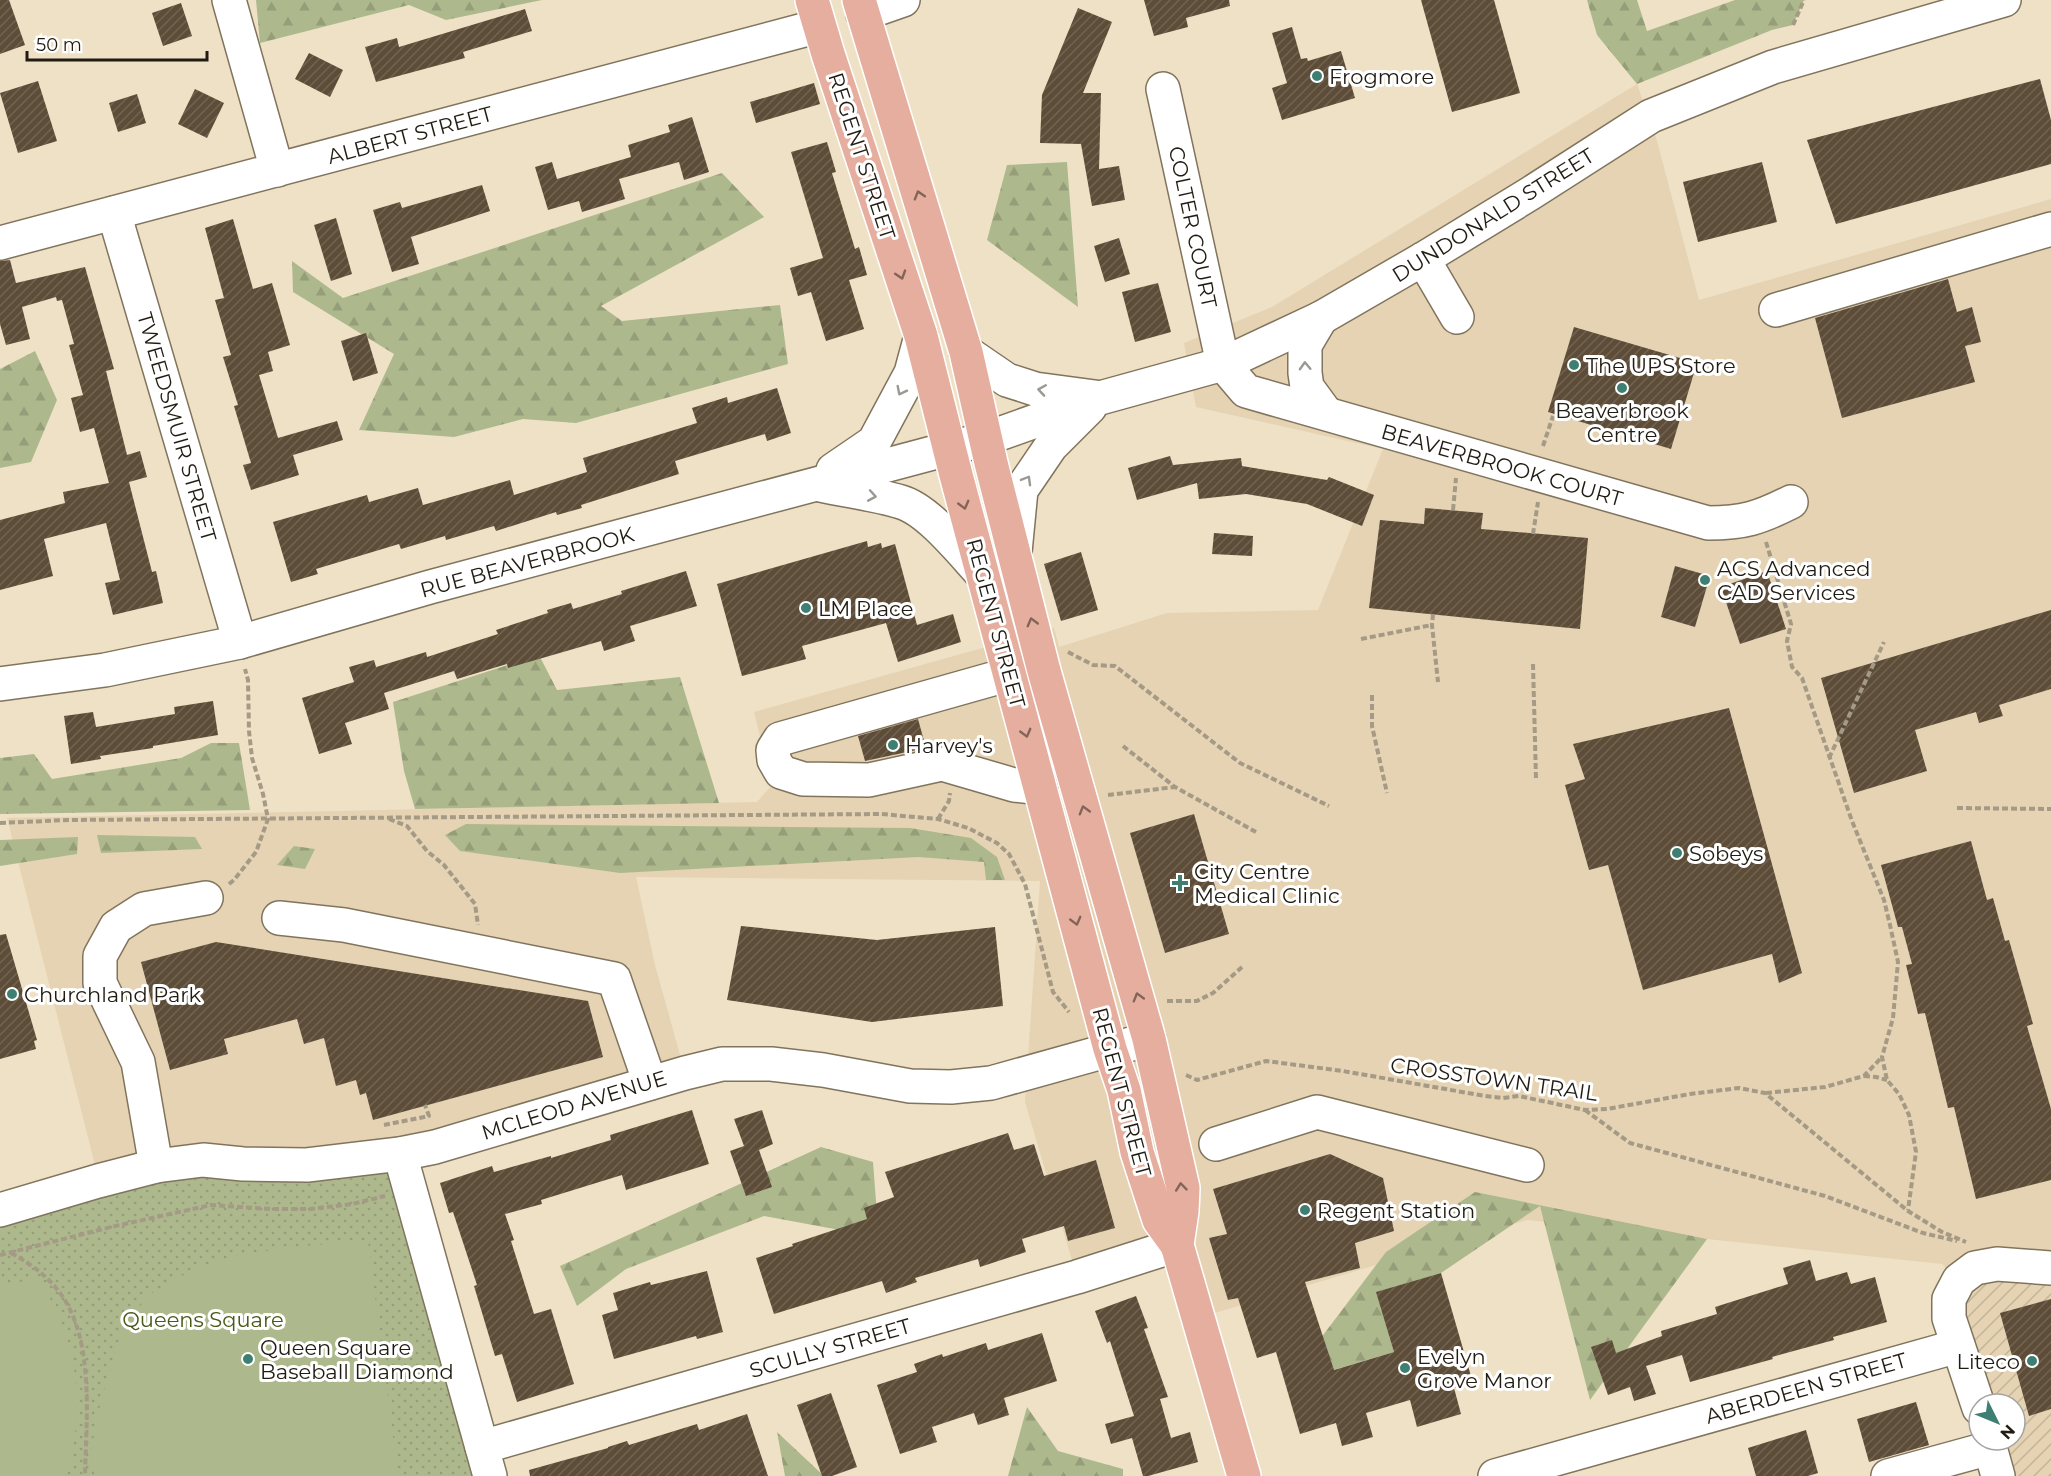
<svg xmlns="http://www.w3.org/2000/svg" width="2051" height="1476" font-family="Montserrat,sans-serif">
  <style>
    .built { fill: #e5d3b3 }
    .industrial { fill: url(#industrial-furrows) }
    .forest { fill: url(#forest-firs) }
    .park { fill: url(#park-dots) }
    .pitch { fill: #adb98d }
    .building { fill: url(#building-hatch) }
    .lines { fill: none; stroke-linecap: round; stroke-linejoin: round }
    .minor-casing { stroke: #81745d; stroke-width: 36 }
    .major-casing { stroke: #fff; stroke-width: 36 }
    .path { stroke: #a49a85; stroke-width: 4; stroke-dasharray: 6 3; stroke-linecap: butt }
    .minor { stroke: #fff; stroke-width: 33 }
    .major { stroke: #e5ae9f; stroke-width: 33 }
    .oneway { stroke: #826558 }
    .oneway2 { stroke: #9b9994 }
    .poi-dot { fill: #3d7f71; stroke: #fff; stroke-width: 2 }
    .labels { text-anchor: middle; dominant-baseline: central; stroke-width: 6; stroke-linejoin: round; paint-order: stroke }
    .poi-label { font-size: 21px; fill: #201c12; stroke: #fff; text-anchor: start }
    .street-label { font-size: 21px; fill: #201c12; stroke: #fff }
    .park-label { font-size: 21px; fill: #4a5818; stroke: #fff }
  </style>
  <defs>
    <pattern id="industrial-furrows" width="10" height="10" patternUnits="userSpaceOnUse" patternTransform="scale(1.5)"><rect width="10" height="10" fill="#e5d3b3"/><path d="M-1 1l2-2M0 10L10 0M9 11l2-2" fill="none" stroke="#c4b599"/></pattern>
    <pattern id="forest-firs" width="22" height="20" patternUnits="userSpaceOnUse" patternTransform="scale(1.5)"><rect width="22" height="20" fill="#adb98d"/><path d="M5 1l3.5 6h-7zM16 11l3.5 6h-7z" fill="#959e79"/></pattern>
    <pattern id="park-dots" width="8" height="8" patternUnits="userSpaceOnUse" patternTransform="scale(1.5)"><rect width="8" height="8" fill="#adb98d"/><path d="M2 2h.1M6 6h.1" fill="none" stroke="#959e79" stroke-width="1.8" stroke-linecap="round"/></pattern>
    <pattern id="building-hatch" width="6" height="6" patternUnits="userSpaceOnUse" patternTransform="scale(1.5)"><rect width="6" height="6" fill="#5d4d38"/><path d="M-1 1l2-2M0 6l6-6M5 7l2-2" fill="none" stroke="#706352"/></pattern>
  </defs>
  <rect width="100%" height="100%" fill="#efe1c6"/>
  <!-- built -->
  <polygon class="built" points="1637,84 1657,141 1699,300 2051,199 2051,1476 2015,1440 2015,1404 1958,1280 1942,1264 1527,1220 1198,1318 1177,1245 1077,1277 1025,1102 1040,881 636,877 655,965 685,1073 435,1147 95,1165 7,818 757,802 772,785 754,712 1054,628 1059,647 1167,613 1318,610 1383,449 1196,407 1184,343 1272,307"/>
  <!-- industrial -->
  <polygon class="industrial" points="2051,1268 2051,1476 1998,1476 1988,1440 2015,1440 2015,1404 1979,1404 1959,1280"/>
  <!-- forest -->
  <g class="forest">
    <polygon points="256,0 542,0 446,20 409,5 260,43"/>
    <polygon points="1587,0 1637,0 1647,31 1735,0 1804,0 1793,25 1772,30 1637,84 1597,35"/>
    <polygon points="1067,162 1078,307 987,240 1007,165"/>
    <polygon points="722,173 764,217 601,306 622,321 780,305 788,364 576,423 523,419 454,437 359,430 394,354 293,292 292,261 343,298"/>
    <polygon points="35,351 57,400 31,462 0,468 0,369"/>
    <polygon points="539,655 557,690 680,677 719,803 415,809 404,771 393,702"/>
    <polygon points="211,743 239,743 250,810 0,814 0,758 34,754 52,779 181,758"/>
    <polygon points="466,824 910,828 971,838 997,857 1005,880 986,880 984,862 918,857 620,873 460,851 445,835"/>
    <polygon points="97,835 195,837 202,849 101,853"/>
    <polygon points="78,837 77,854 0,866 0,840"/>
    <polygon points="294,846 315,849 305,869 277,865"/>
    <polygon points="821,1147 873,1162 877,1214 856,1233 764,1216 626,1269 577,1306 560,1266"/>
    <polygon points="1475,1192 1707,1239 1590,1400 1540,1206 1441,1273 1377,1292 1394,1352 1286,1384 1386,1252"/>
    <polygon points="1027,1407 1058,1451 1123,1469 1123,1476 1008,1476"/>
    <polygon points="777,1432 824,1476 785,1476"/>
  </g>
  <!-- park -->
  <polygon class="park" points="400,1154 490,1476 0,1476 0,1210 98,1181"/>
  <!-- pitch -->
  <g class="pitch">
    <polygon points="368,1241 398,1476 95,1476 91,1456 96,1421 106,1383 121,1335 147,1296 194,1269 229,1257 291,1247"/>
    <path d="M40 1278C50 1299 62 1319 68 1342 81 1384 79 1434 67 1476H0V1286Z"/>
  </g>
  <!-- building -->
  <g class="building">
    <polygon points="0,0 9,0 25,45 0,54"/>
    <polygon points="1144,0 1229,0 1230,6 1186,18 1188,27 1154,36"/>
    <polygon points="1421,0 1494,0 1520,93 1452,112"/>
    <polygon points="181,3 192,36 163,46 152,13"/>
    <polygon points="1078,8 1112,22 1083,93 1101,93 1099,169 1119,166 1125,200 1092,206 1081,144 1040,143 1042,95"/>
    <polygon points="525,9 532,31 463,52 465,58 376,82 365,47 397,38 399,47"/>
    <polygon points="1292,27 1301,59 1307,58 1308,61 1341,51 1355,98 1282,120 1272,88 1287,83 1272,33"/>
    <polygon points="309,53 343,70 330,97 295,79"/>
    <polygon points="2040,79 2051,120 2051,164 1836,224 1807,140"/>
    <polygon points="38,81 57,141 18,153 0,93"/>
    <polygon points="814,83 820,104 756,123 750,102"/>
    <polygon points="195,89 224,103 207,138 178,124"/>
    <polygon points="137,94 146,123 118,132 109,103"/>
    <polygon points="692,117 709,172 684,180 679,162 619,179 625,199 582,212 579,201 548,210 535,167 552,162 557,179 631,157 628,145 670,132 668,125"/>
    <polygon points="827,142 836,172 832,173 855,249 859,247 867,275 849,280 864,329 826,341 811,292 798,296 790,268 823,258 791,152"/>
    <polygon points="1762,162 1777,222 1698,242 1683,182"/>
    <polygon points="482,185 490,211 411,237 419,264 392,272 373,210 400,202 402,208"/>
    <polygon points="336,218 352,274 331,281 314,225"/>
    <polygon points="233,219 253,289 272,283 290,345 268,352 273,371 259,375 278,438 337,421 343,440 293,455 299,475 251,490 243,465 251,463 234,406 238,405 223,357 231,355 215,300 224,298 205,228"/>
    <polygon points="1119,238 1130,274 1105,282 1094,246"/>
    <polygon points="10,260 16,283 85,267 114,369 106,371 127,455 140,451 147,477 129,482 152,572 156,571 163,603 113,615 105,583 120,580 106,523 44,539 53,576 0,590 0,520 65,503 63,492 109,483 94,428 80,432 71,398 83,395 69,345 74,344 62,300 57,301 56,297 22,307 30,339 6,345 0,324 0,261"/>
    <polygon points="1948,279 1957,312 1972,307 1981,342 1965,346 1975,382 1842,418 1815,318"/>
    <polygon points="1158,283 1171,332 1135,342 1122,292"/>
    <polygon points="1574,327 1697,363 1671,449 1548,412"/>
    <polygon points="366,333 378,373 353,381 341,341"/>
    <polygon points="777,388 791,433 767,441 765,434 675,461 679,474 581,505 582,508 557,515 556,512 496,531 494,526 446,540 445,536 401,549 399,544 316,569 318,574 291,582 273,522 367,495 369,502 418,488 423,505 510,480 514,495 587,472 583,458 697,423 692,408 727,397 728,403"/>
    <polygon points="1170,456 1173,465 1241,458 1242,466 1327,480 1329,477 1374,495 1362,526 1307,504 1246,494 1199,499 1197,483 1137,500 1128,468"/>
    <polygon points="1425,508 1483,513 1481,529 1588,538 1580,629 1369,608 1380,520 1424,524"/>
    <polygon points="1214,533 1253,536 1252,556 1212,554"/>
    <polygon points="867,541 868,547 881,543 882,548 895,544 917,625 953,614 961,642 898,662 886,623 802,646 806,659 742,676 717,584"/>
    <polygon points="1081,552 1098,610 1061,621 1044,564"/>
    <polygon points="1675,566 1710,576 1695,627 1661,617"/>
    <polygon points="686,571 697,606 630,626 635,641 604,651 601,641 508,668 507,664 457,679 454,671 384,693 389,709 345,723 352,744 319,754 302,698 354,682 349,667 374,660 376,667 426,652 427,657 498,634 496,630 548,613 547,610 571,603 573,609 622,594 621,591"/>
    <polygon points="1767,571 1786,629 1740,644 1721,587"/>
    <polygon points="2051,610 2051,689 1999,705 2003,716 1979,723 1976,712 1915,730 1927,771 1854,793 1821,678"/>
    <polygon points="213,701 218,735 153,746 153,748 100,756 101,759 71,764 64,716 93,712 96,727 175,714 174,707"/>
    <polygon points="1729,708 1802,973 1779,983 1772,954 1643,990 1608,865 1589,870 1565,785 1585,779 1573,744"/>
    <polygon points="918,719 926,748 865,761 858,736"/>
    <polygon points="1194,814 1229,934 1165,953 1130,833"/>
    <polygon points="1971,841 1987,900 1993,898 2005,941 2009,940 2033,1024 2027,1026 2051,1109 2051,1180 1976,1199 1954,1107 1948,1108 1925,1013 1918,1014 1906,965 1912,964 1902,927 1898,927 1881,865"/>
    <polygon points="741,926 877,940 995,927 1003,1006 872,1022 727,1000"/>
    <polygon points="6,934 37,1040 34,1041 36,1049 0,1059 0,935"/>
    <polygon points="216,942 588,1001 603,1057 373,1120 366,1093 360,1095 356,1080 336,1086 324,1038 304,1044 297,1019 224,1039 228,1054 170,1070 141,962"/>
    <polygon points="692,1110 709,1164 626,1190 622,1175 541,1200 542,1204 505,1214 514,1240 511,1241 534,1314 551,1309 574,1384 517,1402 502,1354 495,1356 474,1286 477,1285 453,1212 449,1213 440,1183 492,1166 494,1172 551,1156 551,1158 611,1140 610,1135"/>
    <polygon points="762,1110 773,1144 759,1150 772,1187 746,1196 730,1151 744,1146 734,1119"/>
    <polygon points="1008,1133 1014,1150 1034,1144 1044,1176 1096,1160 1115,1228 1068,1241 1064,1226 1022,1239 1026,1252 980,1267 978,1259 915,1278 917,1282 886,1293 882,1281 774,1314 756,1258 793,1246 792,1244 867,1219 864,1208 894,1197 885,1172"/>
    <polygon points="1330,1154 1383,1178 1394,1231 1355,1243 1360,1268 1305,1282 1334,1370 1394,1352 1376,1292 1441,1273 1473,1383 1454,1388 1461,1414 1417,1427 1410,1400 1366,1413 1373,1437 1342,1446 1336,1423 1300,1434 1276,1352 1257,1358 1238,1298 1228,1300 1209,1238 1227,1234 1213,1189"/>
    <polygon points="1810,1260 1816,1281 1847,1272 1851,1284 1875,1277 1887,1322 1833,1337 1834,1340 1772,1357 1773,1359 1690,1382 1682,1355 1646,1366 1656,1394 1634,1401 1630,1387 1608,1395 1591,1347 1612,1340 1616,1353 1662,1336 1661,1331 1717,1314 1715,1307 1788,1284 1783,1268"/>
    <polygon points="707,1271 723,1332 697,1339 696,1336 614,1359 602,1315 618,1310 613,1293 650,1282 651,1285"/>
    <polygon points="1136,1296 1148,1328 1144,1329 1168,1397 1160,1399 1171,1438 1190,1432 1198,1462 1148,1476 1143,1476 1132,1438 1111,1444 1105,1424 1134,1416 1110,1341 1107,1343 1095,1311"/>
    <polygon points="2051,1299 2051,1409 2029,1416 2000,1313"/>
    <polygon points="1042,1333 1057,1381 1004,1398 1009,1415 978,1425 974,1413 932,1427 937,1442 900,1454 877,1385 917,1372 914,1364 942,1354 943,1357 986,1343 988,1350"/>
    <polygon points="831,1393 857,1467 832,1476 822,1476 797,1405"/>
    <polygon points="1916,1402 1929,1445 1869,1462 1857,1419"/>
    <polygon points="747,1414 768,1476 530,1476 529,1470 608,1448 608,1447 627,1441 629,1445 697,1424 699,1430"/>
    <polygon points="1806,1430 1818,1473 1808,1476 1756,1476 1748,1448"/>
  </g>
  <g class="lines">
    <defs>
      <g id="minor">
        <polyline points="229,0 277,170"/>
        <polyline points="863,14 903,0"/>
        <path d="M1163 89 1223 364 1246 391 1708 523C1744 523 1759 518 1791 502"/>
        <polyline points="114,213 240,642"/>
        <polyline points="0,243 819,26"/>
        <polyline points="1423,259 1457,317"/>
        <polyline points="1776,310 2051,229"/>
        <polyline points="1321,318 1305,345 1305,373 1307,387 1326,413"/>
        <polyline points="966,352 1007,380 1035,389 1095,397"/>
        <polyline points="833,470 874,442 911,373 921,336"/>
        <path d="M820 485C847 491 875 494 901 502 929 510 963 554 983 575"/>
        <polyline points="1015,552 1021,490 1051,446 1090,407"/>
        <polyline points="1010,674 780,739 773,750 774,760 781,772 803,779 869,780 942,764 1014,785 1041,788"/>
        <polyline points="0,684 105,670 240,642 430,587 985,439 1100,398 1223,364 1321,318 1423,259 1531,193 1651,116 1773,67 2004,0"/>
        <polyline points="279,918 344,925 614,979 650,1083"/>
        <polyline points="1216,1144 1317,1112 1527,1165"/>
        <polyline points="400,1154 490,1476"/>
        <polyline points="156,1166 138,1062 100,983 100,956 116,927 144,909 206,898"/>
        <polyline points="0,1210 98,1181 156,1166 203,1160 243,1164 307,1165 400,1154 435,1147 685,1073 722,1064 771,1064 823,1070 910,1086 951,1087 991,1083 1149,1039"/>
        <polyline points="1979,1408 1949,1318 1949,1299 1959,1280 1975,1268 1997,1264 2051,1268"/>
        <polyline points="1988,1440 1998,1476"/>
        <polyline points="482,1447 1077,1277 1177,1245"/>
        <polyline points="1495,1476 1958,1346"/>
        <polyline points="1888,1476 1990,1448"/>
      </g>
      <g id="major">
        <polyline points="812,0 828,54 921,336 956,475 1110,1049 1124,1090 1137,1152 1159,1220 1177,1245 1244,1476"/>
        <polyline points="859,0 966,352 991,463 1044,671 1149,1039 1183,1188 1182,1211 1177,1245"/>
      </g>
    </defs>
    <!-- minor casing -->
    <use href="#minor" class="minor-casing"/>
    <!-- major casing -->
    <use href="#major" class="major-casing"/>
    <!-- path -->
    <g class="path">
      <polyline points="1793,25 1804,0"/>
      <polyline points="1543,446 1553,416"/>
      <polyline points="1453,510 1456,478"/>
      <polyline points="1533,534 1538,502"/>
      <polyline points="1766,542 1791,624 1787,641 1792,667 1802,678 1852,821 1884,900 1890,925 1898,962 1893,1018 1882,1057 1887,1080 1899,1094 1909,1115 1916,1152 1908,1210"/>
      <polyline points="1433,614 1432,625 1438,682"/>
      <polyline points="1361,639 1432,625"/>
      <polyline points="1068,652 1093,665 1115,666 1240,763 1329,806"/>
      <polyline points="1533,664 1536,779"/>
      <polyline points="1372,695 1372,726 1387,793"/>
      <polyline points="1123,746 1175,787 1256,832"/>
      <polyline points="1829,758 1884,642"/>
      <polyline points="1108,795 1175,787"/>
      <polyline points="1957,808 2051,809"/>
      <polyline points="389,819 407,826 427,851 444,865 475,904 478,925"/>
      <polyline points="938,819 949,801 950,793"/>
      <polyline points="0,823 68,820 881,814 938,819 968,828 997,843 1009,854 1025,884 1053,992 1069,1012"/>
      <polyline points="229,884 234,880 256,852 268,819 263,794 252,758 249,731 248,680 245,669"/>
      <polyline points="1167,1001 1197,1001 1213,993 1242,967"/>
      <polyline points="1186,1075 1197,1080 1266,1061 1343,1071 1485,1096 1503,1098 1519,1096 1585,1110 1607,1109 1690,1094 1739,1088 1765,1093 1908,1211 1942,1232 1966,1242"/>
      <polyline points="1864,1076 1876,1077 1887,1080"/>
      <polyline points="1766,1093 1825,1087 1864,1076 1882,1057"/>
      <polyline points="1585,1110 1630,1143 1825,1196 1923,1233 1957,1241"/>
      <polyline points="384,1125 429,1116 425,1105"/>
      <path d="M11 1253C33 1265 53 1280 66 1302 94 1350 86 1422 85 1476"/>
      <polyline points="0,1255 111,1227 211,1205 270,1209 310,1209 352,1204 385,1196"/>
    </g>
    <!-- minor -->
    <use href="#minor" class="minor"/>
    <!-- major -->
    <use href="#major" class="major"/>
  </g>
  <!-- one-way arrows -->
  <defs><path id="oneway-chevron" d="M-2-3.5L2.5 0L-2 3.5" fill="none" stroke-width="1.6" stroke-linecap="round" stroke-linejoin="round" transform="scale(1.5)"/></defs>
  <g class="oneway">
    <use href="#oneway-chevron" transform="translate(919 195) rotate(-107)"/>
    <use href="#oneway-chevron" transform="translate(901 275) rotate(72)"/>
    <use href="#oneway-chevron" transform="translate(964 505) rotate(75)"/>
    <use href="#oneway-chevron" transform="translate(1032 622) rotate(-105)"/>
    <use href="#oneway-chevron" transform="translate(1026 733) rotate(75)"/>
    <use href="#oneway-chevron" transform="translate(1084 810) rotate(-106)"/>
    <use href="#oneway-chevron" transform="translate(1076 921) rotate(75)"/>
    <use href="#oneway-chevron" transform="translate(1138 997) rotate(-106)"/>
    <use href="#oneway-chevron" transform="translate(1181 1187) rotate(-96)"/>
  </g>
  <g class="oneway2">
    <use href="#oneway-chevron" transform="translate(1305 366) rotate(-92)"/>
    <use href="#oneway-chevron" transform="translate(1042 390) rotate(-171)"/>
    <use href="#oneway-chevron" transform="translate(901 391) rotate(117)"/>
    <use href="#oneway-chevron" transform="translate(1027 480) rotate(-60)"/>
    <use href="#oneway-chevron" transform="translate(872 496) rotate(10)"/>
  </g>
  <!-- markers -->
  <g class="poi-dot">
    <circle cx="1317" cy="76" r="6"/>
    <circle cx="1574" cy="365" r="6"/>
    <circle cx="1622" cy="388" r="6"/>
    <circle cx="1705" cy="580" r="6"/>
    <circle cx="806" cy="608" r="6"/>
    <circle cx="893" cy="745" r="6"/>
    <circle cx="1677" cy="853" r="6"/>
    <path d="M1177 874h6v6h6v6h-6v6h-6v-6h-6v-6h6z"/>
    <circle cx="12" cy="994" r="6"/>
    <circle cx="1305" cy="1210" r="6"/>
    <circle cx="248" cy="1359" r="6"/>
    <circle cx="2032" cy="1361" r="6"/>
    <circle cx="1405" cy="1368" r="6"/>
  </g>
  <g class="labels">
    <!-- poi labels -->
    <g class="poi-label">
      <text x="1329" y="76">Frogmore</text>
      <text x="1586" y="365">The UPS Store</text>
      <text x="1622" y="410" text-anchor="middle">Beaverbrook<tspan x="1622" dy="24">Centre</tspan></text>
      <text x="1717" y="568">ACS Advanced<tspan x="1717" dy="24">CAD Services</tspan></text>
      <text x="818" y="608">LM Place</text>
      <text x="905" y="745">Harvey's</text>
      <text x="1689" y="853">Sobeys</text>
      <text x="1194" y="871">City Centre<tspan x="1194" dy="24">Medical Clinic</tspan></text>
      <text x="24" y="994">Churchland Park</text>
      <text x="1317" y="1210">Regent Station</text>
      <text x="260" y="1347">Queen Square<tspan x="260" dy="24">Baseball Diamond</tspan></text>
      <text x="1417" y="1356">Evelyn<tspan x="1417" dy="24">Grove Manor</tspan></text>
      <text x="2020" y="1361" text-anchor="end">Liteco</text>
    </g>
    <!-- street labels -->
    <g class="street-label">
      <text transform="translate(410 135) rotate(-15)">ALBERT STREET</text>
      <text transform="translate(862 156) rotate(72)">REGENT STREET</text>
      <text transform="translate(1493 215) rotate(-32)">DUNDONALD STREET</text>
      <text transform="translate(1193 227) rotate(78)">COLTER COURT</text>
      <text transform="translate(177 427) rotate(74)">TWEEDSMUIR STREET</text>
      <text transform="translate(1502 465) rotate(16)">BEAVERBROOK COURT</text>
      <text transform="translate(527 562) rotate(-15)">RUE BEAVERBROOK</text>
      <text transform="translate(996 623) rotate(75)">REGENT STREET</text>
      <text transform="translate(1494 1079) rotate(8)">CROSSTOWN TRAIL</text>
      <text transform="translate(1122 1092) rotate(75)">REGENT STREET</text>
      <text transform="translate(574 1105) rotate(-17)">MCLEOD AVENUE</text>
      <text transform="translate(830 1348) rotate(-16)">SCULLY STREET</text>
      <text transform="translate(1806 1388) rotate(-16)">ABERDEEN STREET</text>
    </g>
    <!-- park labels -->
    <g class="park-label">
      <text x="203" y="1319">Queens Square</text>
    </g>
  </g>
  <!-- north arrow -->
  <g transform="translate(1997 1422) rotate(133)"><circle r="28" fill="#ffffff" stroke="#a6a4a0" stroke-width="1.5"/>
  <path d="M0-4.5L10 22L0 15L-10 22Z" fill="#3d7f71"/>
  <text y="-9" font-size="16" font-weight="bold" text-anchor="middle" fill="#201c12">N</text>
  </g>
  <!-- scale -->
  <path d="M27 51v9h180v-9" fill="none" stroke="#201c12" stroke-width="3"/>
  <text x="36" y="51" font-size="18" fill="#201c12" stroke="#ffffff" stroke-width="4.5" paint-order="stroke">50 m</text>
</svg>
